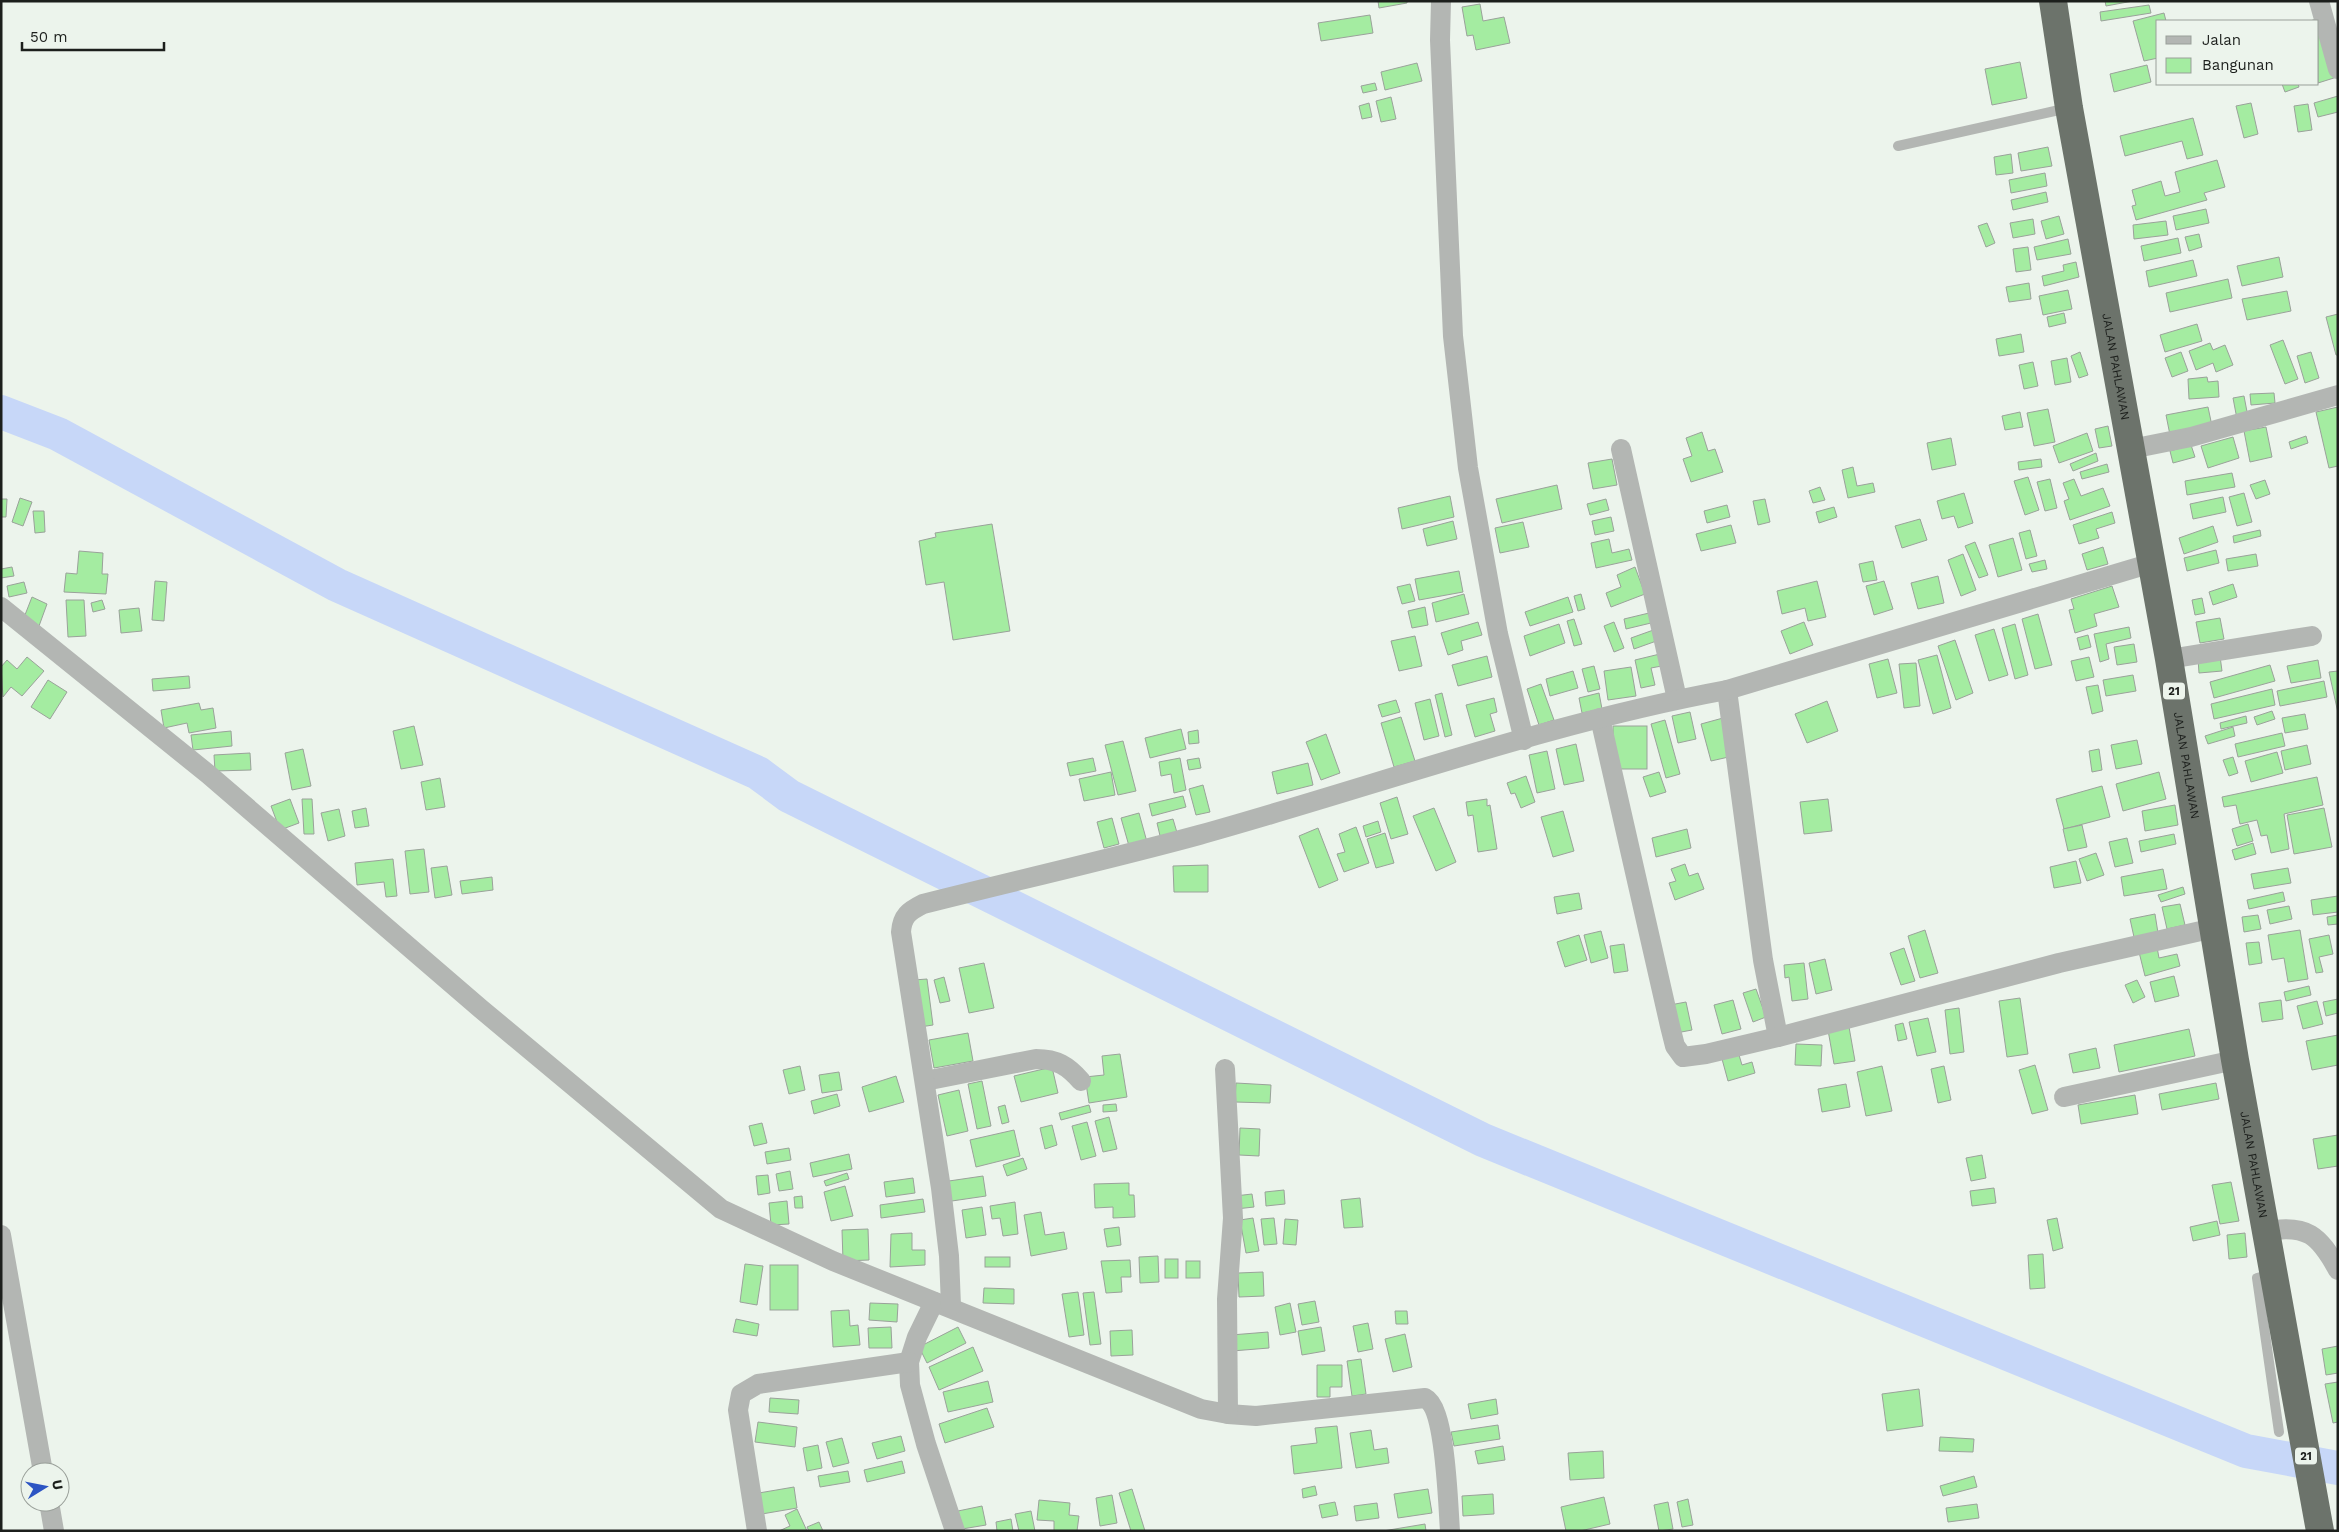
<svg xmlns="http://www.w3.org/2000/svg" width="2339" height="1532" font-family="'Work Sans',sans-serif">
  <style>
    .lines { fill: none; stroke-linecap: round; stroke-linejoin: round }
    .river { stroke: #c7d7f8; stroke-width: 34 }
    .building { fill: #a4eca1; stroke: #9aa29a }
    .lane { stroke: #b3b6b3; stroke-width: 10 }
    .street { stroke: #b3b6b3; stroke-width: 20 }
    .highway { stroke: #6c736b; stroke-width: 28 }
    .labels { text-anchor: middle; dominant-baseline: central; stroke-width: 4.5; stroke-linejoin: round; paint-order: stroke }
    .shield { fill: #ecf4ec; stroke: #5a5f5a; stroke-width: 1 }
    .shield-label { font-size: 11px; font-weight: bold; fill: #1c1f1c }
    .street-label { font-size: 12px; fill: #1c1f1c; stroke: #ecf4ec }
  </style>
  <rect width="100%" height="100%" fill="#ecf4ec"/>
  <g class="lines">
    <!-- river -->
    <polyline class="river" points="1,412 58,434 337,585 758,773 789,796 1483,1140 2246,1451 2338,1468"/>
  </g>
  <!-- building -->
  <g class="building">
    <polygon points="1378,1 1407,1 1407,3 1379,8"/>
    <polygon points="2105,1 2133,1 2106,6"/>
    <polygon points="1480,4 1483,21 1504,17 1510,43 1476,50 1473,35 1467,36 1462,7"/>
    <polygon points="2149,5 2151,13 2101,21 2100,12"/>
    <polygon points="2164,13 2166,21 2158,21 2158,58 2144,61 2133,21"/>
    <polygon points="1370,15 1373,33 1321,41 1318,23"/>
    <polygon points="2320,18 2337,77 2318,83 2318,21 2310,21"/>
    <polygon points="2020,62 2027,98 1992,105 1985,69"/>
    <polygon points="1417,63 1422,81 1385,90 1381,72"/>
    <polygon points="2147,65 2151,82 2114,92 2110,74"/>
    <polygon points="1375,83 1377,90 1363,93 1361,86"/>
    <polygon points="2282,84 2298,84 2299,87 2285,92"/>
    <polygon points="2338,96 2338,112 2318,117 2314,103"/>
    <polygon points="1391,97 1396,119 1381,122 1376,101"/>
    <polygon points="1369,103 1372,117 1362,119 1359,106"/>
    <polygon points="2251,103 2258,134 2244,138 2236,106"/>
    <polygon points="2308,104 2312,130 2298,132 2294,106"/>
    <polygon points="2193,118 2203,155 2187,159 2182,141 2125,156 2120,136"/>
    <polygon points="2048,147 2052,166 2021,171 2018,153"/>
    <polygon points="2011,154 2013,173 1996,175 1994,157"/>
    <polygon points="2217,160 2225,187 2204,193 2207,200 2136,220 2132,206 2136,205 2132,190 2161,181 2165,196 2180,192 2175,172"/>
    <polygon points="2045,173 2047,186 2011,193 2009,180"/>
    <polygon points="2046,192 2048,202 2013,210 2011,200"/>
    <polygon points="2206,209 2209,223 2176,230 2173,216"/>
    <polygon points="2059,216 2064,234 2046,239 2041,221"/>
    <polygon points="2033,219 2035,234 2013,238 2010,223"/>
    <polygon points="2166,221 2168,235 2134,239 2133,225"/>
    <polygon points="1987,223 1995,243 1986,247 1978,226"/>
    <polygon points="2199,234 2202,247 2189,251 2185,237"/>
    <polygon points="2178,238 2181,253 2144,261 2141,246"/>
    <polygon points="2068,239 2071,254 2037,260 2034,247"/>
    <polygon points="2028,247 2031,270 2016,272 2013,249"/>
    <polygon points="2279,257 2283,277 2242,286 2237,266"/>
    <polygon points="2193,260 2197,276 2149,287 2146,271"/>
    <polygon points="2076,262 2079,277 2044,286 2042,276 2064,271 2063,265"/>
    <polygon points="2228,279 2232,298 2170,312 2166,293"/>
    <polygon points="2029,283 2031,299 2009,302 2006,287"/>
    <polygon points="2068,290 2072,309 2043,315 2039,296"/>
    <polygon points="2287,291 2291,311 2247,320 2242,299"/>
    <polygon points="2064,313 2066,323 2049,327 2047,317"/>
    <polygon points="2338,314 2338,355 2336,355 2326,317"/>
    <polygon points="2197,324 2202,341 2165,352 2160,335"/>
    <polygon points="2021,334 2024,352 1999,356 1996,339"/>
    <polygon points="2283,340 2298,379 2285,384 2270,345"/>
    <polygon points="2210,343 2213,350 2225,345 2233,365 2216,372 2213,363 2196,370 2189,351"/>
    <polygon points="2080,352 2088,375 2079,378 2071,356"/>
    <polygon points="2181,352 2188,371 2172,377 2165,358"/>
    <polygon points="2311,352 2319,378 2305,383 2297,356"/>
    <polygon points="2067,358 2071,382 2055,385 2051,361"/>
    <polygon points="2033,362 2038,386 2024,389 2019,365"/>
    <polygon points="2207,377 2208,382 2218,381 2219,397 2189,399 2188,379"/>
    <polygon points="2274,393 2275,403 2251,405 2250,394"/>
    <polygon points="2244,396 2248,417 2237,419 2233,398"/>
    <polygon points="2208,407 2212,426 2170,435 2166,415"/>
    <polygon points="2338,407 2338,466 2329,468 2316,412"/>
    <polygon points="2048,409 2055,442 2034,446 2027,413"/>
    <polygon points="2020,412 2023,427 2005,430 2002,416"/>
    <polygon points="2108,426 2112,446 2099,448 2095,429"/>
    <polygon points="2266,427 2272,457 2250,462 2244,431"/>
    <polygon points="1702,432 1708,451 1715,449 1723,472 1691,482 1683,459 1692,456 1686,438"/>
    <polygon points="2087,433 2093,451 2059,463 2053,446"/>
    <polygon points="2306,436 2308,443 2291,449 2289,442"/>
    <polygon points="2233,437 2239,458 2208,468 2201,446"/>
    <polygon points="1951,438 1956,465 1932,470 1927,443"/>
    <polygon points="2191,445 2195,457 2173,463 2170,451"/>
    <polygon points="2096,453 2098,461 2073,471 2070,464"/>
    <polygon points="1612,459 1617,485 1593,489 1588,463"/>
    <polygon points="2041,459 2042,467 2019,470 2018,462"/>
    <polygon points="2107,464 2109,472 2082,479 2080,472"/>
    <polygon points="1853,467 1857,486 1873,483 1875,492 1848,498 1842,470"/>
    <polygon points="2232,473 2235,487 2187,495 2185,481"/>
    <polygon points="2028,477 2039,510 2025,515 2014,481"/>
    <polygon points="2050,479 2057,508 2045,511 2037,482"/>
    <polygon points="2074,479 2081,496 2103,488 2110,506 2070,520 2064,501 2069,499 2063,483"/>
    <polygon points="2265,480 2270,494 2256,499 2250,485"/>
    <polygon points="1557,485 1562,509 1502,523 1496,499"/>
    <polygon points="1820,487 1825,500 1813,503 1809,491"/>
    <polygon points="1964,493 1973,523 1958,528 1954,516 1942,519 1937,501"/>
    <polygon points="2244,493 2252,522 2237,526 2229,497"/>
    <polygon points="1450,496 1454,517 1402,529 1398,508"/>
    <polygon points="2223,497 2226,512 2193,519 2190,504"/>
    <polygon points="20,498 32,502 23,526 12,522"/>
    <polygon points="1,499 7,499 6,517 1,517"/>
    <polygon points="1606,499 1609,510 1590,515 1587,504"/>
    <polygon points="1765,499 1770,522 1758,525 1753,501"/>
    <polygon points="1727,505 1730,517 1707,523 1704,511"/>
    <polygon points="1834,507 1837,517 1819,523 1816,512"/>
    <polygon points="33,511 44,511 45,532 35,533"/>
    <polygon points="2112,512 2115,523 2096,529 2099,538 2079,544 2073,525"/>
    <polygon points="1611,517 1614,531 1595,535 1592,521"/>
    <polygon points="1920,519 1927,540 1902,548 1895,526"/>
    <polygon points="1453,521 1457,539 1427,546 1423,529"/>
    <polygon points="1523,522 1529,547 1500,553 1495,528"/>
    <polygon points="992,524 1010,631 953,640 944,582 926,585 919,541 936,537 935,533"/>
    <polygon points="1731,525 1736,543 1701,551 1696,534"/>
    <polygon points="2213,526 2218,542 2184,554 2179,538"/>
    <polygon points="2030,530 2037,556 2026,559 2019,533"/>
    <polygon points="2260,530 2261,536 2234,543 2233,536"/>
    <polygon points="2013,538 2022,570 1998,577 1989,545"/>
    <polygon points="1609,539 1612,553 1629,549 1632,560 1596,568 1591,543"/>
    <polygon points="1975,542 1988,575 1979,578 1965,546"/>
    <polygon points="2103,547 2108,564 2087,570 2082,554"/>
    <polygon points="2216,550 2219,563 2187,571 2184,558"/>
    <polygon points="79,551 103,553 102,574 108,574 106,594 64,592 66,573 77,574"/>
    <polygon points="1963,554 1976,590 1961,596 1948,560"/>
    <polygon points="2256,554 2258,566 2228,571 2226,559"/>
    <polygon points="2045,560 2047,569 2032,572 2029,564"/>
    <polygon points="1873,561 1877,580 1863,582 1859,564"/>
    <polygon points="12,567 14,576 1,578 1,569"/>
    <polygon points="1635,567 1645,594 1611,607 1606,593 1621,587 1617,575"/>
    <polygon points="1459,571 1463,592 1419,600 1415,579"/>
    <polygon points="1938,576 1944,603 1918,609 1911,583"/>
    <polygon points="155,581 167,582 164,621 152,620"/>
    <polygon points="1817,581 1826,617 1808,621 1805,608 1782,614 1777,591"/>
    <polygon points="1884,581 1893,609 1874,615 1866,586"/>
    <polygon points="24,582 27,593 9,597 7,586"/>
    <polygon points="1410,584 1415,601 1402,604 1397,587"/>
    <polygon points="2233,584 2237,597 2213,605 2209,592"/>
    <polygon points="2112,586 2119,607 2094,614 2097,626 2075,633 2069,610 2074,609 2071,599"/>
    <polygon points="1464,594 1469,614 1436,622 1432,603"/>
    <polygon points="1581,594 1585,609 1578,611 1574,596"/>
    <polygon points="32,597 47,604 39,626 23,620"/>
    <polygon points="1568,597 1573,612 1530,626 1525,612"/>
    <polygon points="2202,598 2205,613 2195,615 2192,600"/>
    <polygon points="66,600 84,600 86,636 68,637"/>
    <polygon points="102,600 105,609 93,612 91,603"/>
    <polygon points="1425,607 1428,625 1412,628 1408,611"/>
    <polygon points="139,608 142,631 121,633 119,610"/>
    <polygon points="1649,613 1651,623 1626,629 1624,619"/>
    <polygon points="2038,614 2052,665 2035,669 2022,619"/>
    <polygon points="2220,618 2224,639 2200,643 2196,622"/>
    <polygon points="1574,619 1582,644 1574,646 1567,621"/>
    <polygon points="1478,622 1482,635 1461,641 1463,650 1448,655 1441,633"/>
    <polygon points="1614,622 1624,648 1614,652 1604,626"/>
    <polygon points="1804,622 1813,645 1790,654 1781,631"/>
    <polygon points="1559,624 1565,643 1530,656 1524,636"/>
    <polygon points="2015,624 2028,675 2015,679 2002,628"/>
    <polygon points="2129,627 2131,638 2106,644 2109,659 2100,662 2094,634"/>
    <polygon points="1659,628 1662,639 1634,649 1631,638"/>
    <polygon points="1994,629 2008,675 1989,681 1975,635"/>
    <polygon points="2088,635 2091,647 2080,650 2077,638"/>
    <polygon points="1415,636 1422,666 1399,671 1391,641"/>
    <polygon points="1955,640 1973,693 1956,700 1938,646"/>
    <polygon points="2134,644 2137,662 2117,665 2114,647"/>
    <polygon points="1664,653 1667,665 1651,668 1655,685 1641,688 1635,660"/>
    <polygon points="1937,655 1951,708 1933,714 1918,660"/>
    <polygon points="1487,656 1492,677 1458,686 1452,665"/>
    <polygon points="2220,656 2222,671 2199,673 2198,659"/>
    <polygon points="27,657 44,671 22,696 11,687 3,697 1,667 7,660 17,669"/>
    <polygon points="2089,657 2094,677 2076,681 2071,661"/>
    <polygon points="1888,659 1897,693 1877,698 1869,664"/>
    <polygon points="2318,660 2321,678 2291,683 2287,666"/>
    <polygon points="1916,663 1920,706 1904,708 1899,664"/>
    <polygon points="2270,665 2275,681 2214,698 2210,682"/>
    <polygon points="1594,666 1600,689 1588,692 1582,669"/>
    <polygon points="1631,667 1636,696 1608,700 1604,671"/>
    <polygon points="1573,671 1578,688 1550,696 1546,679"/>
    <polygon points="2338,671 2338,713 2329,672"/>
    <polygon points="2133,675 2136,691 2106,696 2103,680"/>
    <polygon points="189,676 190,688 153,691 152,679"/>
    <polygon points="48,680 67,692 50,719 31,707"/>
    <polygon points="2324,681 2327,697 2280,706 2277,691"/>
    <polygon points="1541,684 1554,720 1539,725 1527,689"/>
    <polygon points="2098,685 2103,711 2092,714 2086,687"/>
    <polygon points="2272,689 2275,705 2214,719 2211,704"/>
    <polygon points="1442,693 1452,735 1445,737 1435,695"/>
    <polygon points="1599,693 1602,709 1582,713 1579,698"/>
    <polygon points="1494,698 1497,712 1490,714 1495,731 1475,737 1466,705"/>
    <polygon points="1430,699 1439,736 1424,740 1415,703"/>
    <polygon points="1396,700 1400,712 1382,717 1378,705"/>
    <polygon points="1827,701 1838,731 1807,743 1795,714"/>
    <polygon points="199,703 201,710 213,708 216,728 189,733 187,723 164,728 161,710"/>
    <polygon points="2272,711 2275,719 2257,725 2254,717"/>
    <polygon points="1690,712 1696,739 1678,743 1672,716"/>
    <polygon points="2305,714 2308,729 2285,733 2282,718"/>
    <polygon points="2246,716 2247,723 2221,729 2220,723"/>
    <polygon points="1401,717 1415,761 1394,767 1381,723"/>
    <polygon points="1723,718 1733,756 1711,761 1701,724"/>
    <polygon points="1665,720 1680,774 1666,778 1651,724"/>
    <polygon points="414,726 423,765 401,769 393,731"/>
    <rect x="1613" y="726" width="34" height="43"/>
    <polygon points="2233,727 2235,736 2208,744 2205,736"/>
    <polygon points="1181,729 1186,749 1150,758 1145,738"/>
    <polygon points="1198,730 1199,743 1189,744 1188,732"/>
    <polygon points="231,731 232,746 193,750 191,735"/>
    <polygon points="2282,733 2285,746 2238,757 2235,744"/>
    <polygon points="1326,734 1340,773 1321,780 1306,742"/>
    <polygon points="2137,740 2142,764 2116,769 2111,745"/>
    <polygon points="1123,741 1136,791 1118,795 1105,745"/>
    <polygon points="1576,744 1584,781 1564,785 1556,749"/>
    <polygon points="2307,745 2311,764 2285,770 2281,751"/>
    <polygon points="303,749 311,786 292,790 285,753"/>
    <polygon points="2099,749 2102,770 2092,772 2089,751"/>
    <polygon points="1547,751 1555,789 1537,793 1529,755"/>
    <polygon points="2277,752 2283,773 2251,782 2245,761"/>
    <polygon points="250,753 251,770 215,771 214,755"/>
    <polygon points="2233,757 2238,773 2229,776 2223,760"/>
    <polygon points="1093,758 1096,771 1070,776 1067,763"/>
    <polygon points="1180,758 1186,790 1174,793 1171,774 1161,776 1159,762"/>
    <polygon points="1199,758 1201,768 1189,770 1187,760"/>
    <polygon points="1308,763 1313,785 1277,794 1272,772"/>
    <polygon points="1111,772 1115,795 1084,801 1079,779"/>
    <polygon points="1659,772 1666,792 1650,797 1643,777"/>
    <polygon points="2159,772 2166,799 2123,811 2116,784"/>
    <polygon points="1526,776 1535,802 1521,808 1515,793 1511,794 1507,783"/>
    <polygon points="2317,777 2323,805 2284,814 2289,849 2271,853 2267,835 2261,836 2257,820 2240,824 2236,805 2224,807 2222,797"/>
    <polygon points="440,778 445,807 426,810 421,782"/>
    <polygon points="1203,785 1210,812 1196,815 1189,789"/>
    <polygon points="2102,786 2110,817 2064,829 2056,799"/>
    <polygon points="1183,796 1186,807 1152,816 1149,804"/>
    <polygon points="1397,797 1408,834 1391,839 1380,803"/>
    <polygon points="290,799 299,823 280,830 271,806"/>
    <polygon points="302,799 312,799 314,834 304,834"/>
    <polygon points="1487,799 1487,806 1490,805 1497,849 1478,852 1473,815 1468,816 1466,802"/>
    <polygon points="1828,799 1832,831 1804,834 1800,802"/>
    <polygon points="2175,805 2178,825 2145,831 2142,811"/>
    <polygon points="366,808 369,826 355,828 352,811"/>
    <polygon points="1434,808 1456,862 1436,871 1413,816"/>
    <polygon points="2324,808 2332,847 2294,854 2287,815"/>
    <polygon points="339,809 345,836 328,841 321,813"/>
    <polygon points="1563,811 1574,851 1553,857 1541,817"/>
    <polygon points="1139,813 1147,842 1129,846 1121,818"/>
    <polygon points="1112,818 1119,844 1104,848 1097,822"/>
    <polygon points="1173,819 1178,836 1161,840 1157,823"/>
    <polygon points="1378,821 1381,832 1366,837 1363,826"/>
    <polygon points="2248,824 2253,841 2237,846 2232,829"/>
    <polygon points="2082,825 2087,847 2068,851 2063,829"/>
    <polygon points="1356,827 1369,863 1344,872 1337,854 1345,852 1339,834"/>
    <polygon points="1318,828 1338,880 1319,888 1299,836"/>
    <polygon points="1687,829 1691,848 1656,857 1652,838"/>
    <polygon points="1385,833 1394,863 1376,868 1367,839"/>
    <polygon points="2174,834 2176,844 2141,852 2139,841"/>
    <polygon points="2127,838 2133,863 2115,867 2109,842"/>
    <polygon points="2253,843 2256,854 2235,860 2232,850"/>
    <polygon points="424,849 429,892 410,894 405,851"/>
    <polygon points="2096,853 2104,875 2087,881 2079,859"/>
    <polygon points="393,859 397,896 386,897 384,882 357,885 355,863"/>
    <polygon points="2076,861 2081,883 2054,888 2050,867"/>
    <polygon points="1685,864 1689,876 1698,873 1704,889 1675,900 1669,883 1676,881 1671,869"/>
    <polygon points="1208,865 1208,892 1174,892 1173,866"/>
    <polygon points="447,866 452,895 435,898 431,868"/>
    <polygon points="2288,868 2291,883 2254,889 2251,874"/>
    <polygon points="2163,869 2167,889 2124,896 2121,877"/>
    <polygon points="492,877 493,890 462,894 460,881"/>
    <polygon points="2183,887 2185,894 2161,902 2158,895"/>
    <polygon points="2283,892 2285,901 2249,909 2247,900"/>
    <polygon points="1579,893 1582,909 1557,914 1554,897"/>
    <polygon points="2338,896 2338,912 2313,915 2311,900"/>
    <polygon points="2180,904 2185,925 2167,929 2162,907"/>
    <polygon points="2289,906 2292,919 2270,924 2267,910"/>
    <polygon points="2155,914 2158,933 2134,937 2130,919"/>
    <polygon points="2258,915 2261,929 2244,932 2242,917"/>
    <polygon points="2338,915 2338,924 2328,925 2327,917"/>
    <polygon points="1925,930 1938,973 1920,978 1908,936"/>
    <polygon points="2300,930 2308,979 2288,982 2284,958 2272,960 2268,935"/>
    <polygon points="1601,931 1608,958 1591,963 1584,935"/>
    <polygon points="1579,935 1587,960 1565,967 1557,942"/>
    <polygon points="2329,935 2333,954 2319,957 2323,972 2316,973 2309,939"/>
    <polygon points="2259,942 2262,963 2249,965 2246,943"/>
    <polygon points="1624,944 1628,971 1614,973 1610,946"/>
    <polygon points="2157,947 2159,958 2177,954 2180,966 2145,976 2139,952"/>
    <polygon points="1904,948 1915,981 1901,985 1890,953"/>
    <polygon points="1825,959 1832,990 1816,994 1809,963"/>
    <polygon points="984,963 994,1008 969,1013 959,968"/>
    <polygon points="1804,963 1808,999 1792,1001 1789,977 1785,978 1784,965"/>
    <polygon points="2174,976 2179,996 2155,1002 2150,982"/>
    <polygon points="944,977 950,1001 940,1003 934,980"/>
    <polygon points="927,979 933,1025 920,1027 914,980"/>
    <polygon points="2137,980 2145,997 2133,1003 2125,985"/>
    <polygon points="2309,986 2311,995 2286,1001 2284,992"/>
    <polygon points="1756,989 1766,1017 1753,1022 1743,993"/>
    <polygon points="2020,998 2028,1054 2007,1057 1999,1001"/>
    <polygon points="2338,999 2338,1013 2326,1016 2323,1002"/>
    <polygon points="1733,1000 1741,1029 1722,1034 1714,1005"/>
    <polygon points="2281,1000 2283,1019 2262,1022 2259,1003"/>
    <polygon points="2317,1001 2323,1024 2303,1029 2297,1006"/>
    <polygon points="1686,1002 1692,1030 1676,1033 1670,1005"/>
    <polygon points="1959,1008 1964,1052 1950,1054 1945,1010"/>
    <polygon points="1928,1018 1936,1052 1917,1056 1909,1022"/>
    <polygon points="1903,1023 1907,1039 1898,1041 1895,1025"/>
    <polygon points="1849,1027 1855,1061 1834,1064 1828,1030"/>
    <polygon points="2189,1029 2195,1056 2119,1072 2114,1045"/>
    <polygon points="968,1033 973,1061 934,1068 929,1040"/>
    <polygon points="2338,1035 2338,1065 2312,1070 2306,1041"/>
    <polygon points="1796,1044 1822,1045 1821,1066 1795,1065"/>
    <polygon points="2096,1048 2100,1068 2073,1073 2069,1054"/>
    <polygon points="1120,1054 1127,1097 1089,1103 1085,1077 1104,1075 1102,1056"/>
    <polygon points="1739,1055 1742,1065 1752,1062 1755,1073 1728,1081 1722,1059"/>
    <polygon points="2035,1065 2048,1110 2032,1114 2019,1070"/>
    <polygon points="800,1066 805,1090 789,1094 783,1070"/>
    <polygon points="1882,1066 1892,1111 1866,1116 1857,1072"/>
    <polygon points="1944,1066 1951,1100 1938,1103 1931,1069"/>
    <polygon points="1052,1067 1058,1093 1021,1102 1014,1076"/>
    <polygon points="839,1072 842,1090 822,1093 819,1075"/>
    <polygon points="896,1076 904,1102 869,1112 862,1087"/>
    <polygon points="982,1081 991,1126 977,1129 968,1084"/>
    <polygon points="1236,1083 1271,1085 1270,1103 1235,1102"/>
    <polygon points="2216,1083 2219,1099 2162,1110 2159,1094"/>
    <polygon points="1846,1084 1850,1107 1822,1112 1818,1089"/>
    <polygon points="959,1090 968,1131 947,1136 938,1095"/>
    <polygon points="837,1094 840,1106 814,1114 811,1101"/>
    <polygon points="2135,1095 2138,1114 2081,1124 2078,1105"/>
    <polygon points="1116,1104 1117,1111 1103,1112 1103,1105"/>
    <polygon points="1005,1105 1009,1122 1002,1124 998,1107"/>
    <polygon points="1089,1105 1091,1112 1061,1120 1059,1113"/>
    <polygon points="1109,1117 1117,1149 1103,1152 1095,1121"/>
    <polygon points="1087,1122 1096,1156 1081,1160 1072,1126"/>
    <polygon points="762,1123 767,1143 754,1146 749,1126"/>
    <polygon points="1052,1125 1057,1145 1045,1149 1040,1128"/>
    <polygon points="1240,1128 1260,1129 1259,1156 1239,1155"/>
    <polygon points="1014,1130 1020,1156 976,1167 970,1140"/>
    <polygon points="2338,1135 2338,1166 2318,1169 2313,1139"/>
    <polygon points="789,1148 791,1160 767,1164 765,1152"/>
    <polygon points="849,1154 852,1169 813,1177 810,1163"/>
    <polygon points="1982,1155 1986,1178 1971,1181 1966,1158"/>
    <polygon points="1023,1158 1027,1169 1007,1176 1003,1165"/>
    <polygon points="790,1171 793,1189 779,1191 776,1174"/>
    <polygon points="847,1173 849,1179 826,1186 824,1181"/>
    <polygon points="768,1175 770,1193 758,1195 756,1176"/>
    <polygon points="983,1176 986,1196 945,1202 942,1182"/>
    <polygon points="913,1178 915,1193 886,1197 884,1182"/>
    <polygon points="2231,1182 2239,1221 2220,1224 2212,1185"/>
    <polygon points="1129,1183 1129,1195 1134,1195 1135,1217 1113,1218 1113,1207 1095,1208 1094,1184"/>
    <polygon points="845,1186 853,1216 831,1221 824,1192"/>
    <polygon points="1994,1188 1996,1203 1972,1206 1970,1191"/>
    <polygon points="1284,1190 1285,1204 1266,1206 1265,1192"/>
    <polygon points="1252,1194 1254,1207 1236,1209 1235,1196"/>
    <polygon points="802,1196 803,1208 795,1208 794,1197"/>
    <polygon points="1360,1198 1363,1227 1344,1228 1341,1200"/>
    <polygon points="923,1199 925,1212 881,1218 880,1205"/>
    <polygon points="787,1201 789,1224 771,1225 769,1203"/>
    <polygon points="1015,1202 1018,1234 1003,1236 1000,1218 992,1219 990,1206"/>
    <polygon points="982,1207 986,1235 966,1238 962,1210"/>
    <polygon points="1041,1212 1045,1235 1064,1232 1067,1249 1031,1256 1024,1215"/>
    <polygon points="1253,1218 1259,1251 1246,1253 1240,1220"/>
    <polygon points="1274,1218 1277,1244 1264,1245 1261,1219"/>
    <polygon points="2057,1218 2063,1248 2053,1251 2047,1220"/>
    <polygon points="1285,1219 1298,1220 1296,1245 1283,1244"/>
    <polygon points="2217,1221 2220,1235 2193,1241 2190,1227"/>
    <polygon points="1119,1227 1121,1245 1107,1247 1104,1229"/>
    <polygon points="868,1229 869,1260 843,1261 842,1230"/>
    <polygon points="912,1233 912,1250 925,1250 925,1265 890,1267 891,1234"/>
    <polygon points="2245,1233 2247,1257 2229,1259 2227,1235"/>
    <polygon points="2043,1254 2045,1288 2030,1289 2028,1255"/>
    <polygon points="1158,1256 1159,1282 1140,1283 1139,1257"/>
    <rect x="985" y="1257" width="25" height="10"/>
    <rect x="1165" y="1259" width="13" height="19"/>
    <polygon points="1130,1260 1131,1277 1121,1277 1122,1292 1106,1293 1101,1261"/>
    <rect x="1186" y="1261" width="14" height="17"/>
    <polygon points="745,1264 763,1266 757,1305 740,1302"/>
    <rect x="770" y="1265" width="28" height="45"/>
    <polygon points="1263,1272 1264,1296 1239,1297 1238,1273"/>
    <polygon points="984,1288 1014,1289 1014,1304 983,1303"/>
    <polygon points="1078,1292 1084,1335 1069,1337 1062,1294"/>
    <polygon points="1094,1292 1101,1344 1090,1345 1083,1293"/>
    <polygon points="1315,1301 1319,1322 1302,1325 1298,1304"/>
    <polygon points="870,1303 898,1304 897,1322 869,1320"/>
    <polygon points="1290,1303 1296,1332 1280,1335 1275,1307"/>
    <polygon points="849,1310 850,1326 858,1325 860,1345 833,1347 831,1311"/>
    <polygon points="1395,1311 1407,1311 1408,1324 1396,1324"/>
    <polygon points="736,1319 759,1324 757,1336 733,1332"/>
    <polygon points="1368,1323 1373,1349 1358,1352 1353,1326"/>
    <polygon points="891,1327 892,1348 869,1348 868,1328"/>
    <polygon points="958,1327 966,1343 927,1363 919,1347"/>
    <polygon points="1321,1327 1325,1351 1302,1355 1298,1331"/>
    <polygon points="1132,1330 1133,1355 1111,1356 1110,1331"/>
    <polygon points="1268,1332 1269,1348 1232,1351 1231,1335"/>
    <polygon points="1405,1334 1412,1367 1393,1372 1385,1339"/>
    <polygon points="2338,1346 2338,1373 2326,1375 2322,1349"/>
    <polygon points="973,1347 983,1371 939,1390 929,1367"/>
    <polygon points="1361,1359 1366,1394 1352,1396 1347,1361"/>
    <polygon points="1317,1365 1342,1365 1342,1387 1330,1387 1330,1397 1317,1397"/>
    <polygon points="988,1381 993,1402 948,1412 943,1392"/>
    <polygon points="2338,1382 2338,1422 2333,1423 2325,1384"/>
    <polygon points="1919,1389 1923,1426 1887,1431 1882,1394"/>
    <polygon points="770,1398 799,1400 798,1414 769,1412"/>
    <polygon points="1496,1399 1498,1414 1471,1419 1468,1404"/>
    <polygon points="987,1408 994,1427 945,1443 939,1424"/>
    <polygon points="758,1422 797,1427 795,1447 755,1442"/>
    <polygon points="1498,1425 1500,1439 1454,1446 1451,1432"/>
    <polygon points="1337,1426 1342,1468 1294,1474 1291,1446 1317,1443 1315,1428"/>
    <polygon points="1371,1430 1374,1450 1387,1448 1389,1463 1356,1468 1350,1433"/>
    <polygon points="901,1436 905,1451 877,1459 872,1443"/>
    <polygon points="1940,1437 1974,1439 1973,1452 1939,1451"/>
    <polygon points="842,1438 849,1463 833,1467 826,1442"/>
    <polygon points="818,1445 822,1468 807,1471 803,1448"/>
    <polygon points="1503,1446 1505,1460 1478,1464 1475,1451"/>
    <polygon points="1603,1451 1604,1478 1570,1480 1568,1453"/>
    <polygon points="902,1461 905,1473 867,1482 864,1470"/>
    <polygon points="848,1471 850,1482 820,1487 818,1476"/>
    <polygon points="1974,1476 1977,1487 1943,1496 1940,1486"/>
    <polygon points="1315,1486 1317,1495 1303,1498 1302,1489"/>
    <polygon points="794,1487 797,1508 756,1515 753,1494"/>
    <polygon points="1132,1489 1145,1531 1131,1531 1119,1493"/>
    <polygon points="1428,1489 1432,1513 1398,1518 1394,1494"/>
    <polygon points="1493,1494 1494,1514 1463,1516 1462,1496"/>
    <polygon points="1112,1495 1117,1523 1100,1526 1096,1498"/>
    <polygon points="1604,1497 1610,1524 1580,1531 1566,1531 1561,1507"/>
    <polygon points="1688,1499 1693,1525 1682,1527 1677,1502"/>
    <polygon points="1039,1500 1070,1503 1069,1515 1079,1516 1077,1531 1054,1531 1054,1521 1037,1520"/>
    <polygon points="1335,1502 1338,1515 1322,1518 1319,1505"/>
    <polygon points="1668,1502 1673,1529 1659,1531 1654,1505"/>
    <polygon points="1377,1503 1379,1518 1356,1521 1354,1506"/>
    <polygon points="1977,1504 1979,1518 1948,1522 1946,1508"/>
    <polygon points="982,1506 986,1525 962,1529 958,1511"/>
    <polygon points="797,1509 807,1531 779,1531 790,1526 785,1515"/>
    <polygon points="1031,1511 1035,1531 1019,1531 1015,1514"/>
    <polygon points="1011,1519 1013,1531 997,1531 996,1522"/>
    <polygon points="819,1522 823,1531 809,1531 807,1527"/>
    <polygon points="1425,1524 1426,1531 1383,1531"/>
  </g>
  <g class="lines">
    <!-- lane -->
    <g class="lane">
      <polyline points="1898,146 2068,108"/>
      <polyline points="2272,1274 2257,1278 2279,1432"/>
    </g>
    <!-- street -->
    <g class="street">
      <polyline points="1441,1 1440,40 1453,336 1468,468 1498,634 1524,740"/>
      <polyline points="2319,1 2338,69"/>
      <polyline points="1621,449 1677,699"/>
      <polyline points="2131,449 2191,437 2338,395"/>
      <path d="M1 607 208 774 481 1009 721 1209 833 1261 1201 1409 1228 1414 1256 1416 1425 1398C1446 1408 1448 1506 1450 1531"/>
      <polyline points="2169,659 2312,636"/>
      <polyline points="1727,690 1763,960 1778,1037"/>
      <polyline points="1600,718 1670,1026 1675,1046 1683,1057 1706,1054 1778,1037 2059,963 2214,928"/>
      <polyline points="1225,1069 1233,1218 1227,1299 1228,1414"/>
      <path d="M925 1081 1036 1059C1057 1059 1068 1066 1081 1081"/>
      <polyline points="2064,1097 2235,1060"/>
      <path d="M2266 1231C2307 1224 2319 1235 2338 1270"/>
      <polyline points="1,1235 43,1472"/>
      <polyline points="934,1302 917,1337 909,1362 910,1385 926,1444 955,1531"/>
      <path d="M951 1306 949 1256 941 1188 901 932C902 916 909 911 923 904 1014 881 1107 860 1199 835 1375 786 1548 723 1727 690L2152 563"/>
      <polyline points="49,1502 54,1531"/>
      <polyline points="757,1531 738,1410 741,1394 758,1384 909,1362"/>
    </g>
    <!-- highway -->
    <path class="highway" id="s1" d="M2053 1 2069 108 2169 659 2235 1060 2320 1531"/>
  </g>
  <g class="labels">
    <!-- shield labels -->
    <g class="shield">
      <rect x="2163" y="682.5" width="22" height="17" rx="4"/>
      <rect x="2295" y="1447.5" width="22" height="17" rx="4"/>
    </g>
    <g class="shield-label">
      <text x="2174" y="691">21</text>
      <text x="2306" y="1456">21</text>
    </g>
    <!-- street labels -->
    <g class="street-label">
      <text stroke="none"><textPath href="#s1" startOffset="371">JALAN PAHLAWAN</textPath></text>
      <text stroke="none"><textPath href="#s1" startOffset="776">JALAN PAHLAWAN</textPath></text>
      <text stroke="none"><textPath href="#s1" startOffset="1181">JALAN PAHLAWAN</textPath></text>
    </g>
  </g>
  <!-- border -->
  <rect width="2339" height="1532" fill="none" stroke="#1c1f1c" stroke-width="5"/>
  <!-- legend -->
  <rect x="2156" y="20" width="162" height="65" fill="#ecf4ec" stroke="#999f99"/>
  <rect x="2166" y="36" width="25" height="8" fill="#b3b6b3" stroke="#999f99"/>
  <text x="2202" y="45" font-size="15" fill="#1c1f1c">Jalan</text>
  <rect x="2166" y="58" width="25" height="15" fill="#a4eca1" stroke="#999f99"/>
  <text x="2202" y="70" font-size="15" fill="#1c1f1c">Bangunan</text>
  <!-- north arrow -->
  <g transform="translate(45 1487) rotate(80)"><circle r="24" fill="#ecf4ec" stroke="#999f99"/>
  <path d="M0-4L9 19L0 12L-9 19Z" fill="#2c54c3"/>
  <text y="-8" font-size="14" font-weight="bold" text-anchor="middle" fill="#1c1f1c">U</text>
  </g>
  <!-- scale -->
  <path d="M22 42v8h142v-8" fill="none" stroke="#1c1f1c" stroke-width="2.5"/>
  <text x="30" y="42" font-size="15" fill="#1c1f1c" stroke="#ecf4ec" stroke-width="4" paint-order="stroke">50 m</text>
</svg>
